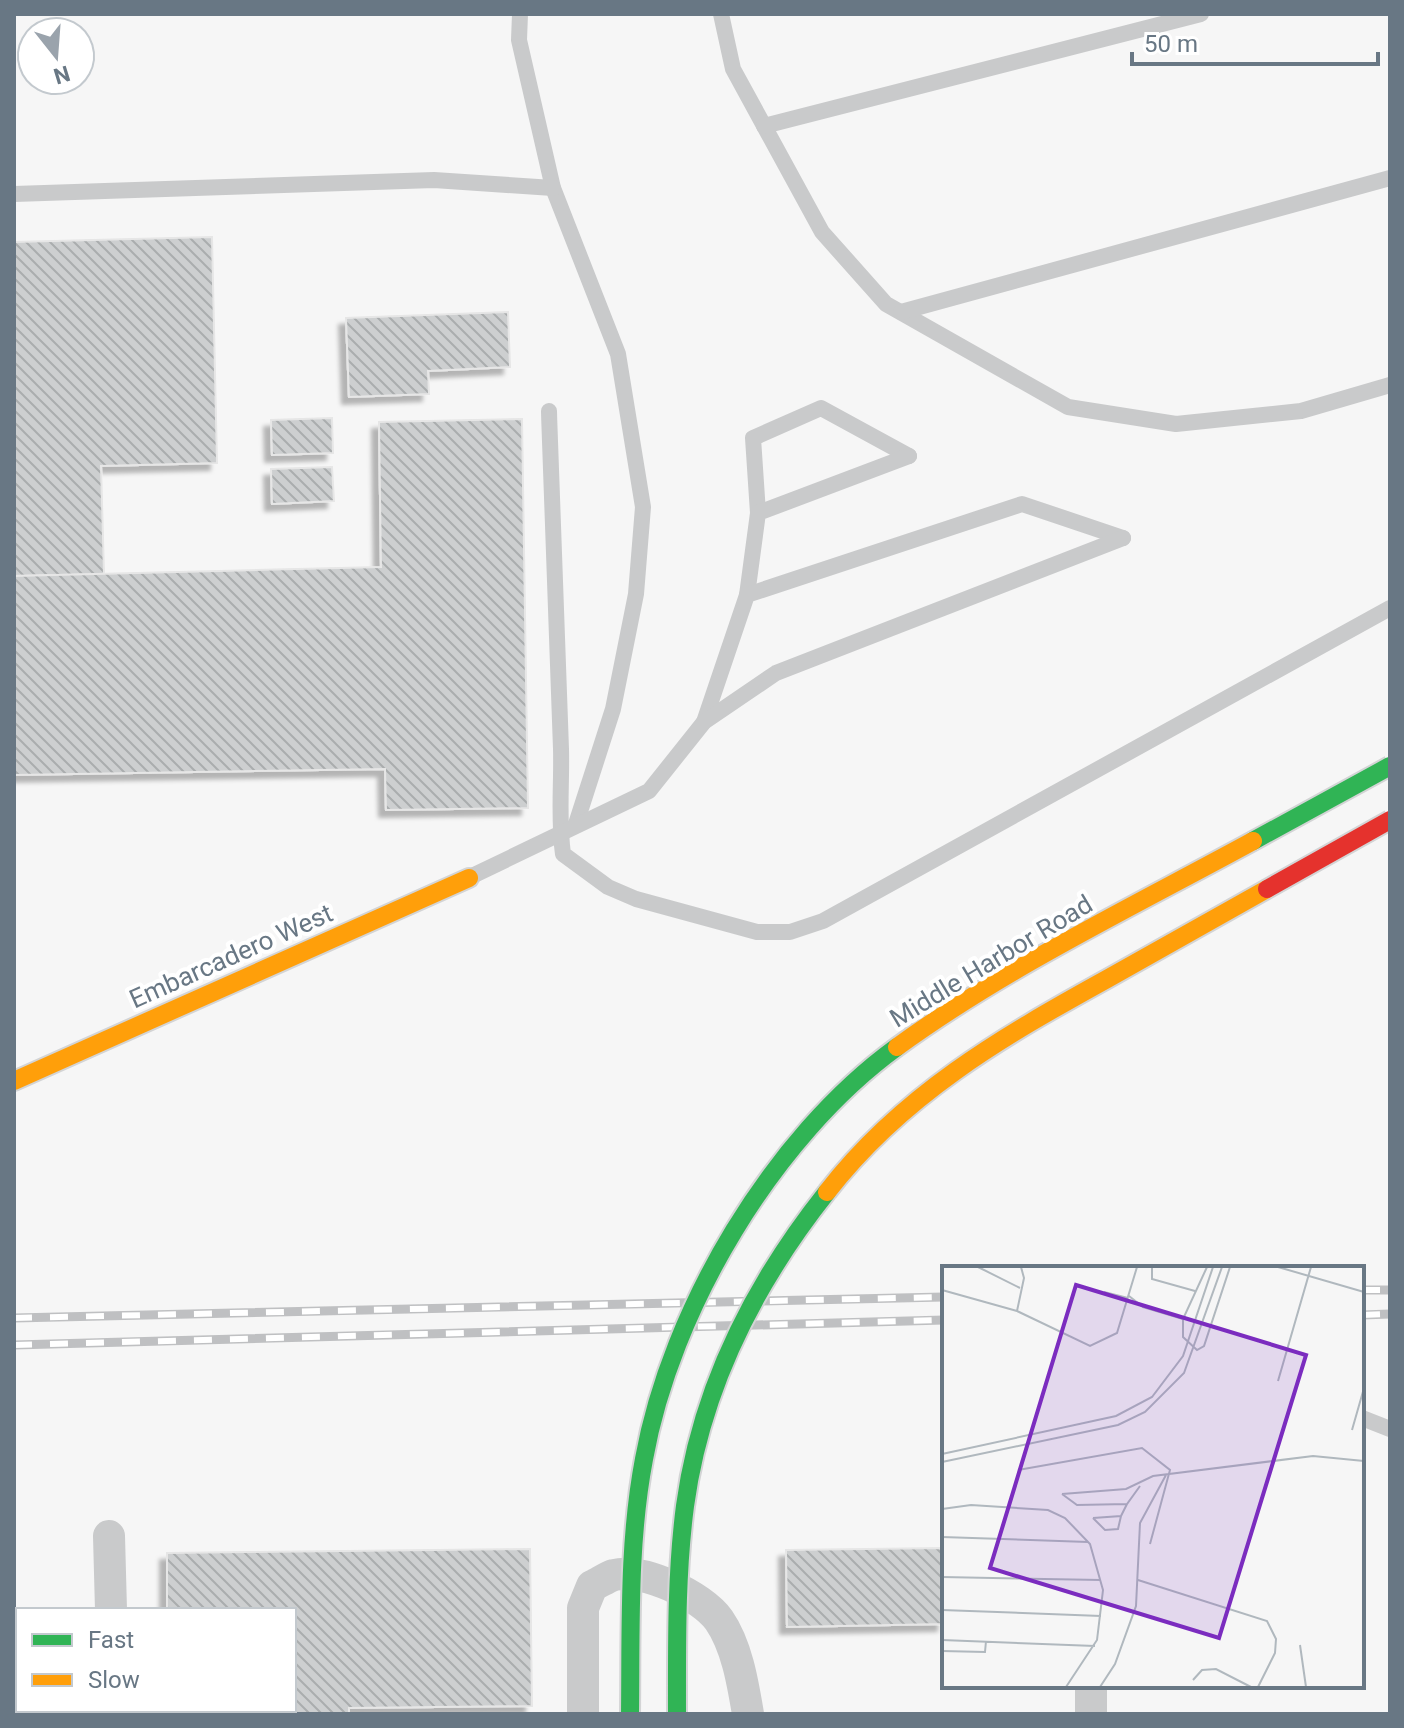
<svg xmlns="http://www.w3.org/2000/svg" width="1404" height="1728" font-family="Roboto,sans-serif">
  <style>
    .building { fill: url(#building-back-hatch); stroke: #e6e6e6; stroke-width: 2; filter: url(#shadow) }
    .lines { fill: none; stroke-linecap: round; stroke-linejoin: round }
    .slow-casing { stroke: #d3d4d5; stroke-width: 22 }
    .lane { stroke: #c9cacb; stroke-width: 16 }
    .street { stroke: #c9cacb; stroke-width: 32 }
    .slow { stroke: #ff9f0a; stroke-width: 18 }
    .rail-casing { stroke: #bfc0c2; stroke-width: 9 }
    .rail { stroke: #fff; stroke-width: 6; stroke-dasharray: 18; stroke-linecap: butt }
    .fast-bridge-casing { stroke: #d3d4d5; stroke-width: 22; stroke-linecap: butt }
    .slow-bridge-casing { stroke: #d3d4d5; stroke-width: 22; stroke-linecap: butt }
    .jam-bridge-casing { stroke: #d3d4d5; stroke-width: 22; stroke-linecap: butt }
    .fast-bridge { stroke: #30b455; stroke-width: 18 }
    .slow-bridge { stroke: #ff9f0a; stroke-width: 18 }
    .jam-bridge { stroke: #e5322d; stroke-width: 18 }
    .labels { text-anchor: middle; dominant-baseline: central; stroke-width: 8; stroke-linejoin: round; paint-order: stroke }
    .street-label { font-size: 26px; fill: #687784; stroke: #fff }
    .inset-road { fill: none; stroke: #b0b8be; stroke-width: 2 }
    .view { fill: #7b2cbf; fill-opacity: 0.15; stroke: #7b2cbf; stroke-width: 4 }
    .inset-edge { fill: none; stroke: #687784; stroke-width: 4 }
  </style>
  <defs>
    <pattern id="building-back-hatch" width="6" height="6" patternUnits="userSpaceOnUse" patternTransform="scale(2)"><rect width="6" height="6" fill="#cdcfd0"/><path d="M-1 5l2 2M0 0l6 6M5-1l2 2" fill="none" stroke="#aaadae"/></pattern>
    <filter id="shadow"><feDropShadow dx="-7" dy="7" stdDeviation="2" flood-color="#0004"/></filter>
  </defs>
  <rect width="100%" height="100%" fill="#f6f6f6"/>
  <!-- building -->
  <g class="building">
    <polygon points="212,237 217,463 101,466 104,574 14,576 14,242"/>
    <polygon points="508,312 510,367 428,371 429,394 349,397 346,318"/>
    <polygon points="332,418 333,453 272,455 271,420"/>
    <polygon points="522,419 528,808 386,810 385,769 14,775 14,576 381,567 379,422"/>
    <polygon points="332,467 334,501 272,504 271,469"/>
    <polygon points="944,1548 944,1624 787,1627 786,1550"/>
    <polygon points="530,1549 532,1706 349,1708 349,1714 168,1714 168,1710 294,1710 294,1610 167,1610 167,1553"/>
  </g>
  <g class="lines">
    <defs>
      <polyline id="slow" points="14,1081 469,878"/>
    </defs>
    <!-- slow casing -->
    <use href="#slow" class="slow-casing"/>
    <!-- lane -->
    <g class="lane">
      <polyline points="520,14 519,40 553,188 618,354 643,507 636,594 613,709 576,824"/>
      <polyline points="721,14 733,69 822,232 886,304 1068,407 1176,424 1301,411 1390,385"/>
      <polyline points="764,126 1201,14"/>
      <polyline points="14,194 434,180 553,188"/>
      <polyline points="901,312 1390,178"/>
      <path d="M549 411C552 524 556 637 561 749 562 784 558 819 563 854L608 887 636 899 757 932H790L823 921 1390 608"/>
      <polyline points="758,513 753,438 821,408 909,456"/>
      <polyline points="747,595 758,513 909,456"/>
      <polyline points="704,722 747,595 1022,504 1123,538"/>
      <polyline points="470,877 649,791 704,722 776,673 1123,538"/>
      <polyline points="1362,1418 1390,1429"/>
    </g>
    <!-- street -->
    <g class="street">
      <polyline points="109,1536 111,1610"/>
      <polyline points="113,1710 114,1714"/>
      <path d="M583 1714V1608L592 1586C599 1583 607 1577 614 1575 644 1568 702 1596 719 1620 737 1646 743 1684 748 1714"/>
      <polyline points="1091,1714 1091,1686"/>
    </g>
    <!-- slow -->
    <use href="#slow" class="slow"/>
    <defs>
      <g id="rail">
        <polyline points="1362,1290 1390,1290"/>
        <polyline points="1362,1315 1390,1314"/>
        <polyline points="14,1318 944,1297"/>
        <polyline points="14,1345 944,1320"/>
      </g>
    </defs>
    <!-- rail casing -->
    <use href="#rail" class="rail-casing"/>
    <!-- rail -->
    <use href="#rail" class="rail"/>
    <defs>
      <g id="fast-bridge">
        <polyline points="1253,841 1390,766"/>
        <path d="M630 1714C631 1629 628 1543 644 1459 671 1309 773 1137 897 1047"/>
        <path d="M677 1714C677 1645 676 1575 685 1506 701 1388 754 1284 827 1192"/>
      </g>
      <g id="slow-bridge">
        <path d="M897 1047C1007 967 1134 906 1253 841"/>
        <path d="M827 1192C902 1095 1002 1037 1107 979 1161 949 1214 919 1267 889"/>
      </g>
      <polyline id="jam-bridge" points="1267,889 1390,820"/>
    </defs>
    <!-- fast-bridge casing -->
    <use href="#fast-bridge" class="fast-bridge-casing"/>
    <!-- slow-bridge casing -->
    <use href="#slow-bridge" class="slow-bridge-casing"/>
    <!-- jam-bridge casing -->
    <use href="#jam-bridge" class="jam-bridge-casing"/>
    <!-- fast-bridge -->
    <use href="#fast-bridge" class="fast-bridge"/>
    <!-- slow-bridge -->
    <use href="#slow-bridge" class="slow-bridge"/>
    <!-- jam-bridge -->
    <use href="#jam-bridge" class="jam-bridge"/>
  </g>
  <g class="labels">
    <!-- street labels -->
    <g class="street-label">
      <text transform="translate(231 956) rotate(-24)">Embarcadero West</text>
      <text transform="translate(991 961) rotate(-31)">Middle Harbor Road</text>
    </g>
  </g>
  <!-- overview -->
  <g transform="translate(942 1266)">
    <rect width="422" height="422" fill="#f6f6f6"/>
    <path class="inset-road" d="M36 1 78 22M79 1 82 12 75 45 148 80 175 67 195 1M210 1V13L253 25M265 1 241 53V71L255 84 262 80 288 1M336 1 422 26M0 24 75 45M162 26 186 32M187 30 201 41 241 53M336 115 369 1M410 164 422 122M0 188 174 150 210 131 241 90 271 1M0 196 176 159 203 146 242 107 280 1M76 204 200 182 228 204 208 278M120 228 184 223 211 210 371 190 422 195M120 228 135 239 185 238 198 220M0 243 29 239 106 244 123 252 148 278 161 324 155 374 124 421M151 252 163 264 176 263 179 250M151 252 179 250 185 238M0 271 146 276M0 311 159 314M196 314 325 355 334 373 333 387 316 421M0 344 159 350M0 374 153 380M358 379 364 421M0 385 43 386 44 375M251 414 260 404 274 403 309 421M23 421H58M158 421 173 398 194 340 198 257 224 209"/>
    <path class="view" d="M134 19 364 89 277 372 48 302Z"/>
    <rect width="422" height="422" class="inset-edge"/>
  </g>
  <!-- border -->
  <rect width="1404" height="1728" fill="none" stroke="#687784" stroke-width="32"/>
  <!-- legend -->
  <rect x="16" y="1608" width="280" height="104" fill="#ffffff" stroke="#c3c9ce" stroke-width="2"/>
  <rect x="32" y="1634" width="40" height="12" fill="#30b455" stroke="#c3c9ce" stroke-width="2"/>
  <text x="88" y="1648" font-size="24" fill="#687784">Fast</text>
  <rect x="32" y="1674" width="40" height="12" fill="#ff9f0a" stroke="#c3c9ce" stroke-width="2"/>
  <text x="88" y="1688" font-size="24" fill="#687784">Slow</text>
  <!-- north arrow -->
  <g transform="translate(56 56) rotate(163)"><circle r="38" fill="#ffffff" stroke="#c3c9ce" stroke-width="2"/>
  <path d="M0-6L14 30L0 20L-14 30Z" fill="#9aa3ac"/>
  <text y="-12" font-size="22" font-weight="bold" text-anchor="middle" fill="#687784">N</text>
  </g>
  <!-- scale -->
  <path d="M1132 52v12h246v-12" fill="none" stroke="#687784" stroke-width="4"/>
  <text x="1144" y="52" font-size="24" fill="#687784" stroke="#ffffff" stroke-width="6" paint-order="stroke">50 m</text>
</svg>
